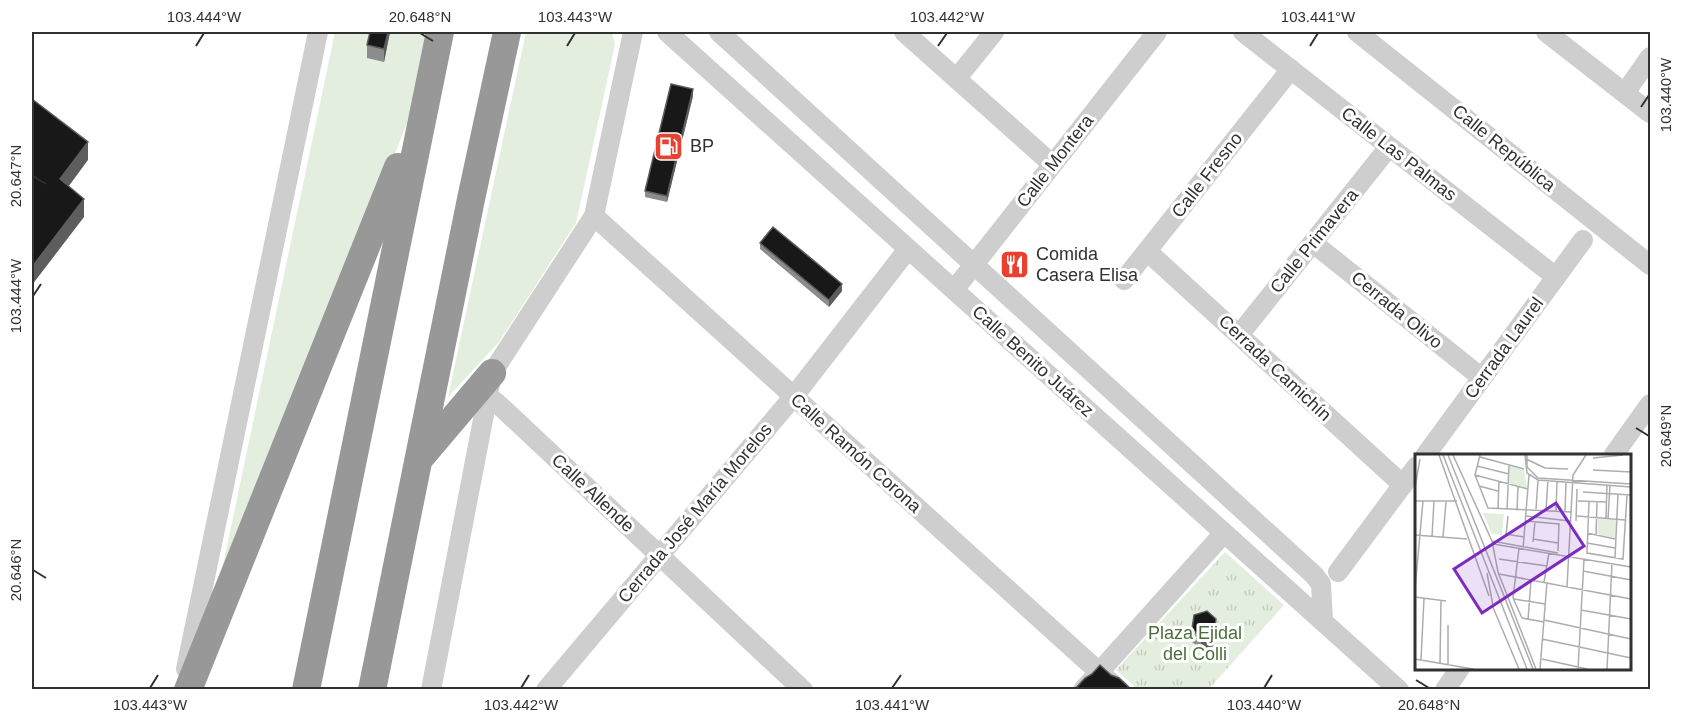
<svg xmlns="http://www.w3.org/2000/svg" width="1682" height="721" font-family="Helvetica,sans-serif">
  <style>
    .green { fill: #e4eede }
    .park { fill: url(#park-tufts) }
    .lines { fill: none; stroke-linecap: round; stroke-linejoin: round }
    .minor { stroke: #cecece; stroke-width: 20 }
    .highway { stroke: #989898; stroke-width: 28 }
    .wall { fill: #8c8c8c }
    .shaded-wall { fill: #5d5d5d }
    .building { fill: #181818; stroke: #5d5d5d; stroke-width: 1.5 }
    .ticks { fill: none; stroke: #313131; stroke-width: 2 }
    .labels { text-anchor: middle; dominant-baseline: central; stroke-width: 6; stroke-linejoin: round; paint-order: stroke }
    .poi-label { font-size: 18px; fill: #313131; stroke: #fff; text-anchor: start }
    .street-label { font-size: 18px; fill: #313131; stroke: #fff }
    .park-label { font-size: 18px; fill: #4b6e3c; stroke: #fff }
    .inset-road { fill: none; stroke: #adadad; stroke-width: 1.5 }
    .view { fill: #7b2cbf; fill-opacity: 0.15; stroke: #7b2cbf; stroke-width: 3 }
    .inset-edge { fill: none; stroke: #313131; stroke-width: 3 }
    .neatline { fill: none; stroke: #313131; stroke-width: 2 }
    .ticks-label { font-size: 15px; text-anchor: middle; fill: #313131 }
  </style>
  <defs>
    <pattern id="park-tufts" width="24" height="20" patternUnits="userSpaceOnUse" patternTransform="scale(1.5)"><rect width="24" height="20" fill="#e4eede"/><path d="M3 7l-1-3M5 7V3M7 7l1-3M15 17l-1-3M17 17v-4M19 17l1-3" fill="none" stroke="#c4cdbf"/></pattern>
  </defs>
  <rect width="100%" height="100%" fill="#fff"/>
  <!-- green -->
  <g class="green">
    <polygon points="335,32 426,32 408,121 214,608"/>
    <polygon points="526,32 612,32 615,45 576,223 499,342 448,397"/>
  </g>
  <!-- park -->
  <polygon class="park" points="1225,552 1284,605 1209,689 1137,689 1116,670"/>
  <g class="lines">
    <!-- minor -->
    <g class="minor">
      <polyline points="667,32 1399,690"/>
      <polyline points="719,32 1314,575 1321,584 1323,621"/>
      <polyline points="904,32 1052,164"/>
      <polyline points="1243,32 1556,277"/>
      <polyline points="1357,32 1650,265"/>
      <polyline points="1546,32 1650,113"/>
      <polyline points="957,78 994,32"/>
      <polyline points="1625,93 1650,57"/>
      <polyline points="594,216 1119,690"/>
      <polyline points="1313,243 1482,378"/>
      <polyline points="1147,251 1403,485"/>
      <polyline points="1124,280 1291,69"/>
      <polyline points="954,290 1157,32"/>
      <polyline points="1239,335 1389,147"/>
      <polyline points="487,396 497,403 803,690"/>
      <polyline points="1425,456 1583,240"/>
      <polyline points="1613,456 1650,404"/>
      <polyline points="1338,572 1416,467"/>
      <polyline points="186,669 318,32"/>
      <polyline points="431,690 492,373 594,216 633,32"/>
      <polyline points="546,690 794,396 908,249"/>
      <polyline points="1083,690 1224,533"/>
      <polyline points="1445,690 1460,668"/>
    </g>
    <!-- highway -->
    <g class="highway">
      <polyline points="420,458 492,373"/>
      <polyline points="188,690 398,167"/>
      <polyline points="306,690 440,32"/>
      <polyline points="372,690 471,199 507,32"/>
    </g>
  </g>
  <!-- wall -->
  <g class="wall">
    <polygon points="370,32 390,32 384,62 367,58 367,45"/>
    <polygon points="693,96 667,202 645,197 645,191"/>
    <polygon points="760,243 842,291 829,307 760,249"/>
    <polygon points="1192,629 1216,631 1214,646 1201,649 1192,642"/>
  </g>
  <!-- shaded-wall -->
  <g class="shaded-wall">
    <polygon points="388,32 390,32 384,62 384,49"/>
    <polygon points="693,89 693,96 667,202 667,196"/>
    <polygon points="88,142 88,160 60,198 60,179"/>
    <polygon points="84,199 84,217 32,285 32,267"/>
    <polygon points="842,284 842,291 829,307 829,300"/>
    <polygon points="1216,619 1216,631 1214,646 1201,649 1201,637"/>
  </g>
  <!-- building -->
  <g class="building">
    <polygon points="370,32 388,32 384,49 367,45"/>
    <polygon points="671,84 693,89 667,196 645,191"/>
    <polygon points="32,99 88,142 60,179 84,199 32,267"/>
    <polygon points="773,227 842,284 829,300 760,243"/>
    <polygon points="1207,611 1216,619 1214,633 1201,637 1192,629 1194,615"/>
    <polygon points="1100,665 1111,675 1119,678 1132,690 1074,690 1085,678 1092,674"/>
  </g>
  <!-- ticks -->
  <path class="ticks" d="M420 33 433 41M196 46 204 33M567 46 575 33M938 46 947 33M1310 46 1318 33M1641 107 1649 95M33 176 46 184M33 296 41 284M1636 428 1649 436M33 570 46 578M1416 680 1429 688M150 688 158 675M521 688 529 675M892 688 901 675M1264 688 1272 675"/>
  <!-- icons -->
  <defs>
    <symbol id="fuel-square" viewBox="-11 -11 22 22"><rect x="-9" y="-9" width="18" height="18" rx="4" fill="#ea4030" stroke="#fff"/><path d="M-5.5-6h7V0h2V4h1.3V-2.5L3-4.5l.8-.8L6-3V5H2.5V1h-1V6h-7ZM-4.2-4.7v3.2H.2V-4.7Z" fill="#fff"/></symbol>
    <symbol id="restaurant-square" viewBox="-11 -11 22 22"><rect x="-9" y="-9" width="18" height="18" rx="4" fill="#ea4030" stroke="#fff"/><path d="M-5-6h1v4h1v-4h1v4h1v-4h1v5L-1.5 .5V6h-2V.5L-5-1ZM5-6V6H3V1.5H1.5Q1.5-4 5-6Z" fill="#fff"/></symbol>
  </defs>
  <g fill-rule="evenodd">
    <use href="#fuel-square" x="652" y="130" width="33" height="33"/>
    <use href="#restaurant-square" x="998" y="248" width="33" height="33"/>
  </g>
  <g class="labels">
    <!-- poi labels -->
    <g class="poi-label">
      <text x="690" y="146">BP</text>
      <text x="1036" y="254">Comida<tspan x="1036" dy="21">Casera Elisa</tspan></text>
    </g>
    <!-- street labels -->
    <g class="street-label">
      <text transform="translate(1504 148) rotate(39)">Calle República</text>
      <text transform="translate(1399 154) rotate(38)">Calle Las Palmas</text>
      <text transform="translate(1055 161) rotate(-52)">Calle Montera</text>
      <text transform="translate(1207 175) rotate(-52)">Calle Fresno</text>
      <text transform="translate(1314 241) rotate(-51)">Calle Primavera</text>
      <text transform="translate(1397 310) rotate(39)">Cerrada Olivo</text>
      <text transform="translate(1504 348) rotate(-54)">Cerrada Laurel</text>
      <text transform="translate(1033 361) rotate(42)">Calle Benito Juárez</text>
      <text transform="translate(1275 368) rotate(43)">Cerrada Camichín</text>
      <text transform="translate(856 453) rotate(42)">Calle Ramón Corona</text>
      <text transform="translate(593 493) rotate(43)">Calle Allende</text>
      <text transform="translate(695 513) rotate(-50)">Cerrada José María Morelos</text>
    </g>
    <!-- park labels -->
    <g class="park-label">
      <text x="1195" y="633">Plaza Ejidal<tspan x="1195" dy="21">del Colli</tspan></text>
    </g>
  </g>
  <!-- overview -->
  <g transform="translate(1415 454)">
    <rect width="216" height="216" fill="#fff"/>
    <path d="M95 12 109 16 112 34 94 29ZM68 59 89 60 87 81 77 80ZM183 65 201 66 200 84 182 80Z" fill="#e4eede"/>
    <path class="inset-road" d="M24 1 74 142M28 1 112 215M33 1 118 215M38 1 77 87 83 118 121 215M65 1 60 21 73 54 156 58M110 1 112 19 123 26 216 33M112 1V13L123 24 216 30M65 3 109 15M178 4 208 1M111 5 130 14M62 12 94 20M130 14 153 15M178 16 216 18M60 21 113 35M64 32 83 37M0 33 5 5M168 38 216 41M0 47H42M163 47 191 48M174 47 172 99 208 105 212 41M83 55 84 27M121 55 123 26M92 56 94 11M131 56 133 26M102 57 103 33M141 57 142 28M150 57 151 29M111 62 155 67M162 62 210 66M191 64 192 31M193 65 195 31M111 67 144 70M161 67 162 35M172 79 200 85M90 80 109 83M0 81 52 85M91 81 93 62M181 81 182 48M17 83 19 47M28 83 31 48M118 85 143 89M77 87 143 99M118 88 120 68M172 89 200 94M78 90 216 113M104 94 98 144 107 164M108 95 114 21M143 97 144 69M200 104 203 40M84 105 132 112M168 117 216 126M72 119 78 152M84 120 216 145M129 128 134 99M152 133 158 21 171 1M0 135 8 47M0 143 31 147M99 145 130 150M77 151 104 215M166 156 216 165M107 164 129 168M113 166 116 126M129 166 216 185M127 185 216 204M0 205 58 215M127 205 172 215M6 206 9 144M25 209 26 146M33 211V171M125 215 132 128M163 215 169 105M192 215 197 109"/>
    <path class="view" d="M141 49 169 92 67 159 39 115Z"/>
    <rect width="216" height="216" class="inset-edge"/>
  </g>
  <!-- border -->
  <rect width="1682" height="721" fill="none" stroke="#ffffff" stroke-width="66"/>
  <rect x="33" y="33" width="1616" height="655" class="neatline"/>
  <g class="ticks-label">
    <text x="204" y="22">103.444°W</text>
    <text x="420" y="22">20.648°N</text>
    <text x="575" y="22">103.443°W</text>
    <text x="947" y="22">103.442°W</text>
    <text x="1318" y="22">103.441°W</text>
    <text transform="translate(1666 95) rotate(-90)" y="5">103.440°W</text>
    <text transform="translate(16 176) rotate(-90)" y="5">20.647°N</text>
    <text transform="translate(16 296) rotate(-90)" y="5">103.444°W</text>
    <text transform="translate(1666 436) rotate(-90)" y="5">20.649°N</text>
    <text transform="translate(16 570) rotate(-90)" y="5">20.646°N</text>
    <text x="150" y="710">103.443°W</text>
    <text x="521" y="710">103.442°W</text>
    <text x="892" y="710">103.441°W</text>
    <text x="1264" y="710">103.440°W</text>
    <text x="1429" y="710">20.648°N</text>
  </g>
</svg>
